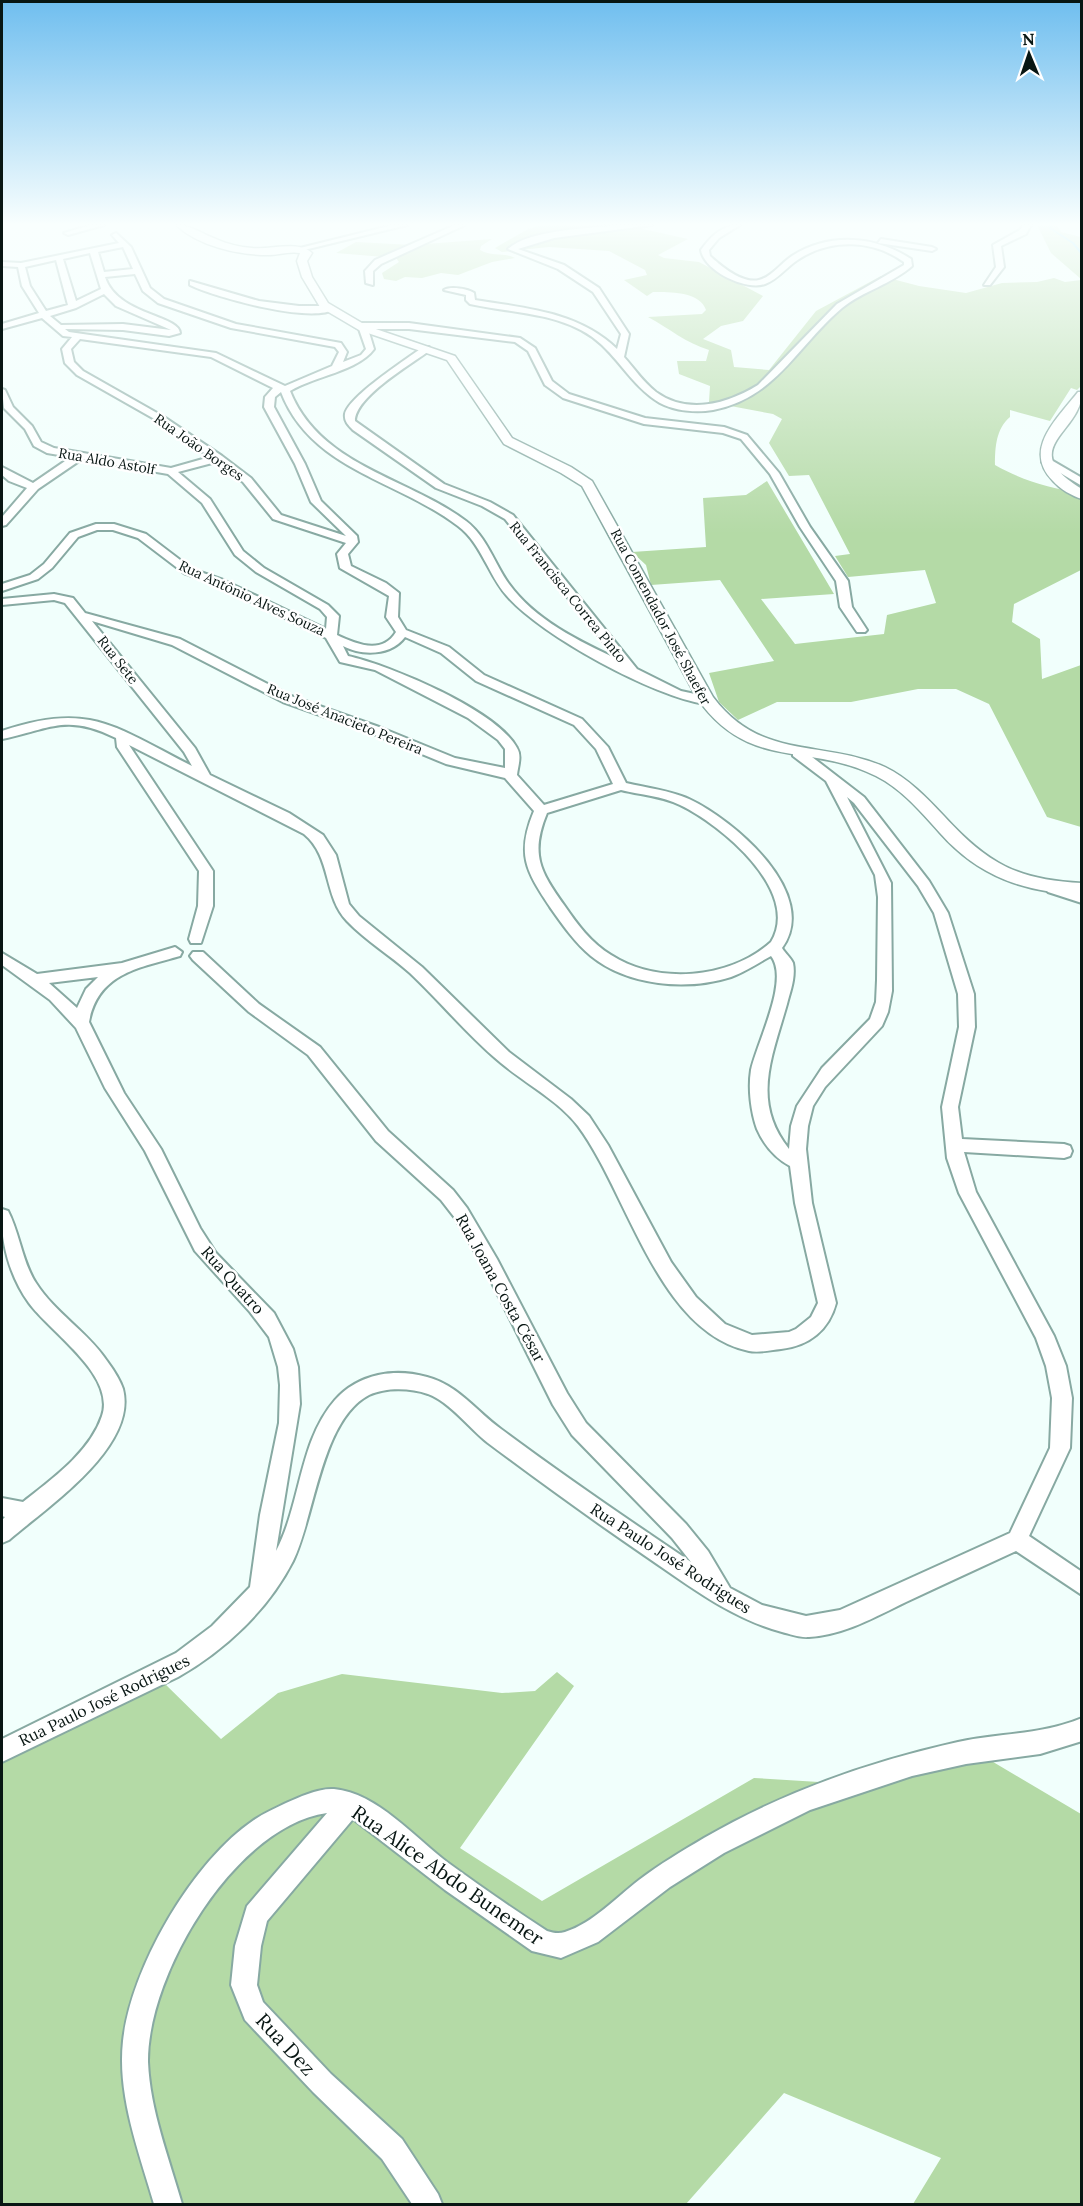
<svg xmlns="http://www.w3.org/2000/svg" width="1083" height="2206" font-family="Lora,serif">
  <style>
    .green { fill: #b4daa6 }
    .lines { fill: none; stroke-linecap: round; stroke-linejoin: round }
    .stream { stroke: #5bcef9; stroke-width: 2 }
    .minor-casing { stroke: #87a9a2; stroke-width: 4 }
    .tertiary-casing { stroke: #87a9a2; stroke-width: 3 }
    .minor { fill: #fff; fill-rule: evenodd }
    .tertiary { fill: #fff; fill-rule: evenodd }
    .labels { text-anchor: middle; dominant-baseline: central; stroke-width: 5; stroke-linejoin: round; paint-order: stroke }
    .far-street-label { font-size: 14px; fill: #081613; stroke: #fff }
    .street-label { font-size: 16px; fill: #081613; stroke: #fff }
    .near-street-label { font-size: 20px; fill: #081613; stroke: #fff }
  </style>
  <rect width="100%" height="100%" fill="#f1fffc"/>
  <!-- green -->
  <g class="green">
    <path d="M542 225H640L643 229 688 239 658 255 664 258 699 262 763 296 743 321 721 326 703 339 731 350 734 367 769 370 816 311 881 276 919 286 966 293 1002 283 1037 282 1054 278 1065 282 1081 280V386L1077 390 1071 388 1050 421 1010 410V417C996 429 995 447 995 465 1023 481 1050 488 1081 493V570L1014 604 1012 622 1040 639 1042 679 1081 665V827L1047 817 989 704 956 689H918L851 702H777L738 720 719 702 709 673 774 661 720 580 651 585 646 565 632 552 706 547 703 498 746 495 767 481 834 594 761 599 795 644 884 634 887 615 936 603 925 570 848 577 835 556 850 554 809 475 789 476 769 443 782 419 773 414 709 402 710 386 679 374 677 361H706L709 350C686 343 670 329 648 317L702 314 706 310C700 291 668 292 653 292L647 296 624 280 647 275 645 270 609 251 549 247 502 252 495 248 528 229Z"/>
    <polygon points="1037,225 1057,225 1061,232 1081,237 1081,279 1051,253"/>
    <path d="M492 239 481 246 480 250C491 257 504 252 515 258L492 262 458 275 441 273 422 278 405 277 396 281 384 279 382 273 399 262 396 258 336 253 356 242 412 245Z"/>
    <polygon points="557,1672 574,1686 460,1848 542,1901 754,1778 819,1782 914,1757 978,1753 1081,1814 1081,2204 913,2204 941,2158 784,2093 686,2204 2,2204 2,1758 161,1680 221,1739 278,1693 342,1674 502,1693 535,1691"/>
  </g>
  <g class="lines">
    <!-- stream -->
    <polyline class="stream" points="1051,225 1050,228 1073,243 1082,254"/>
    <defs>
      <g id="minor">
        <polygon points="91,225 104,225 68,235 64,233"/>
        <polygon points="393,225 407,225 300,251 296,249"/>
        <polygon points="455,225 465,225 381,264 373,271 373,285 366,283 365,271 375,260"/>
        <path d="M622 225H652L554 238 518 249 564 265 599 288 629 334 624 357C634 368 643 382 656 392 688 415 727 404 758 385L837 304 904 265V262C873 240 832 238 799 259 787 266 779 279 765 284 746 291 704 271 701 250 711 236 722 225 740 225L719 238 709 250 710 256C721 266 742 284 759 280 772 277 781 263 792 256 829 232 876 236 911 259L912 266C892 284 863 291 842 308 797 346 776 398 713 410 696 413 675 411 660 403 636 389 622 364 602 345 567 312 515 314 470 304L466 300V295L444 290C451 286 468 289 474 293L475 300C526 308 579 312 617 349L621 334 593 292 558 269 508 249C530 229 593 228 622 225Z"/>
        <polygon points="1023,225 1031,225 1026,234 1001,246 1004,267 990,285 984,285 996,267 993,245 1020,230"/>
        <path d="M116 233 131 247 150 288 164 299 236 324 341 343 347 352 343 362 361 355 366 349 359 329 354 326 358 323H409L520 338 535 348 552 381 569 394 645 418 724 427 747 435 779 473 810 527 848 581 852 607 867 630 865 632H857L840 607 836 581 800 527 770 474 741 439 723 433 644 424 563 398 545 385 528 351 515 342 409 329H368L374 349C358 371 315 376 290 391 320 466 407 477 466 521 487 537 494 563 509 584 535 620 579 641 617 659L505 519 482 506 436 488 353 430C348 425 344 421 345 414 349 396 407 359 423 347H429V351C410 365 355 397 355 421L444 484 490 502 513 515 637 669 681 691 709 697 711 700 705 704C653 696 542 636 507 596 488 575 482 544 458 526 398 480 311 470 281 392L275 397 274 407 305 464 321 501 357 536 358 542 348 554 351 566 386 583 399 593 398 617 406 630 449 647 484 675 582 719 608 747 626 783C647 788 669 790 689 799 734 820 821 894 782 948 785 953 791 958 793 963 796 977 790 992 787 1004 772 1057 751 1102 789 1149L791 1126 797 1106 822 1068 870 1019 876 1002 877 980 878 897 875 875 826 781 793 756V750H803L864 797 929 881 948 913 974 994 975 1027 958 1107 962 1139 1064 1144 1070 1146 1072 1151 1070 1156 1064 1158 964 1152 976 1192 1054 1336 1066 1366 1072 1398 1070 1448 1029 1536 1082 1572V1595L1016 1551C979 1568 942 1585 906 1602 875 1617 844 1635 809 1637 800 1638 790 1634 782 1632 730 1618 688 1585 644 1555 591 1519 539 1481 488 1443 469 1428 451 1403 428 1394 411 1388 386 1387 369 1395 321 1420 315 1516 293 1561 268 1610 225 1650 178 1677L2 1762V1739L176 1653 212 1626 250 1587 260 1515 279 1423 280 1385 278 1367 269 1337 250 1312 195 1251 145 1151 105 1088 76 1028 50 1000 2 965V953L37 974 122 963 175 947 182 952 180 956C139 968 98 973 89 1022L124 1093 161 1149 200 1228 216 1253 274 1313 293 1349 298 1367 300 1404 276 1551C301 1504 299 1441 335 1400 359 1373 395 1368 427 1377 458 1385 476 1411 501 1429 563 1475 627 1519 691 1562L672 1538 572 1435 553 1405 485 1269 455 1218 441 1200 376 1141 308 1055 249 1012 193 960 190 956 193 952H203L259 1004 320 1047 388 1131 453 1190 467 1208 497 1259 567 1393 586 1423 686 1524 708 1551 730 1588 762 1605 806 1616 840 1610 1010 1533 1050 1448 1052 1398 1046 1366 1036 1338 959 1193 947 1158 942 1107 959 1027 958 994 934 913 918 886 854 803 847 797 891 883 892 991 888 1012 882 1026 825 1087 813 1106 808 1126 806 1149 812 1203 836 1303C829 1330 809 1346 781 1349 771 1350 759 1353 749 1351 658 1332 628 1193 578 1126 558 1100 526 1084 501 1063 468 1036 441 1002 410 973 390 955 366 941 347 921 323 896 332 857 304 834L129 745 213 871V906L201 943H191L189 939 198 906 199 871 117 747 116 738C66 713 50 729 2 739V731C90 701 115 727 192 766L184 752 65 603 54 600 2 605V599L54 594 73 598 85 613 180 639 291 696 379 727 455 758 505 768V749L498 740 468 718 375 670 340 662 326 638 215 584 184 573 138 538 113 530H97L78 537 52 568 38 579 2 591V584L30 575 44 564 70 533 96 524H114L146 534 192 569 223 580 326 629 327 617 320 609 256 572 235 555 202 503 168 474 82 459 38 489 6 525 2 526V517L27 488 9 481 2 475V467L33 483 71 457 47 453 34 446 25 429 4 408 2 389 5 390 13 407 32 426 41 442 54 448 171 468 210 457 158 421 77 375 65 363 62 349 72 337 63 336 42 318 2 329V324L39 313 22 286 18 267 2 266V262L21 263 119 243 112 235ZM123 247 133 269 104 272 98 252ZM90 253 101 289 76 301 63 259ZM56 260 68 305 46 311 30 286 25 267ZM135 274 143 291 158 303 231 328 335 347 339 352 332 366 285 386 216 353 69 332 65 329 123 330 169 336 180 333C179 315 117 315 105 277ZM104 294 116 306 171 330 123 324 61 325 50 316 76 308ZM80 339 211 357 273 388 265 397 264 407 295 464 311 502 346 536 281 515 251 478 222 456 164 417 83 371 74 362 71 349ZM216 462 243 482 273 519 346 543 337 554 340 568 389 596 386 617 396 632C382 655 356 644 337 635L339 616 328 605 264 568 243 551 210 499 178 472ZM92 621 172 645 283 702 371 733 446 764 505 778 534 811C516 854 526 871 550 907 562 924 575 943 591 956 628 986 687 991 731 977 745 972 758 963 771 956 790 980 757 1042 751 1070 748 1089 751 1112 757 1129 764 1145 775 1158 790 1166L795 1203 818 1303 811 1317 796 1329 789 1332 752 1335 725 1324 696 1297 671 1262 608 1145 589 1116 571 1099 509 1052 422 967 359 916 349 904 336 855 323 835 289 813 210 775 195 748ZM405 637 441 653 476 681 574 725 596 749 613 784 544 805 517 775C518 766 522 756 517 748 497 710 389 665 348 656L343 646C362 656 391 656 405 637ZM621 790C641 795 662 796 680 805 720 824 802 891 771 942 729 979 658 985 611 955 591 943 577 924 564 905 540 871 530 854 547 813ZM98 977 86 989 77 1008 49 983Z"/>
        <polygon points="881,239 932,247 936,249 932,251 878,243"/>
        <path d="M190 281 259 301 299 306H330L334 309C312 324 214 297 190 285Z"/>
        <polygon points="1046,457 1082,478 1082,486 1042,462 1042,458"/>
        <polygon points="1053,884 1082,893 1082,903 1048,892 1046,889 1048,886"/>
        <path d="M2 1209 8 1211C20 1234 22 1262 36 1283 55 1313 88 1332 107 1361 113 1369 120 1380 123 1389 138 1447 46 1508 9 1540L2 1543V1520L5 1517 2 1516V1498L23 1502C52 1479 90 1452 102 1416 116 1375 51 1333 29 1303 10 1277 0 1241 2 1209Z"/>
        <path d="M1082 1718V1741L1040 1754 966 1764 912 1776 810 1810 724 1853 670 1887 598 1942 561 1958 532 1951 445 1890 353 1819 267 1921 261 1946 257 1985 263 2002 331 2074 402 2139 438 2194 442 2204H412L382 2159 313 2092 245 2020 231 1985 235 1946 247 1906 327 1813C235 1826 147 1975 148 2062 150 2110 169 2158 182 2204H154C139 2152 117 2096 123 2041 131 1967 193 1861 254 1820 264 1813 276 1808 286 1803 300 1797 318 1788 334 1789 377 1793 414 1837 447 1862 480 1886 513 1909 547 1931 553 1933 559 1934 565 1932 593 1923 617 1897 639 1880 660 1864 682 1851 704 1838 783 1792 869 1762 958 1742 1000 1733 1041 1735 1082 1718Z"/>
      </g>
      <g id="tertiary">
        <path d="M176 225C191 225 202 234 216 239 227 244 240 247 252 248 270 250 299 240 312 253L307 261 312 277 328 303 367 326 455 356 512 438 571 467 592 481 713 697C761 761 821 739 885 767 908 778 927 798 944 816 987 863 1017 880 1082 883V895C1024 892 979 877 940 833 921 812 902 789 876 776 808 742 749 772 697 698L582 486 561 473 504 444 447 360 359 330 320 307 302 277 297 261 300 253C289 251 279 255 268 255 238 255 198 246 176 225Z"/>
        <path d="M1078 392H1082C1082 433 1014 448 1082 489V499C1072 496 1060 489 1053 481 1022 450 1057 419 1078 392Z"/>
      </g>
    </defs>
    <!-- minor casing -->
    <use href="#minor" class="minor-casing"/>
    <!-- tertiary casing -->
    <use href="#tertiary" class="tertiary-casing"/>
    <!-- minor -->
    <use href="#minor" class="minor"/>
    <!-- tertiary -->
    <use href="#tertiary" class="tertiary"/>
  </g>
  <!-- sky -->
  <linearGradient id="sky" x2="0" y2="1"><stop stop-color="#6fbeef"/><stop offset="0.42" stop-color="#f9fffe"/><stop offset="1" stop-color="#f9fffe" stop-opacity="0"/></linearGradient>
  <rect width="1083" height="534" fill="url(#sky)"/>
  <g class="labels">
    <!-- far-street labels -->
    <g class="far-street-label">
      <text transform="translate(199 447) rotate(35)">Rua João Borges</text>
      <text transform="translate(107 461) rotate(10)">Rua Aldo Astolf</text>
      <text transform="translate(568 592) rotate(51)">Rua Francisca Correa Pinto</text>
      <text transform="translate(252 598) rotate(25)">Rua Antônio Alves Souza</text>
      <text transform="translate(661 617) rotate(62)">Rua Comendador José Shaefer</text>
      <text transform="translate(118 660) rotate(52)">Rua Sete</text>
      <text transform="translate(345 719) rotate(22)">Rua José Anacieto Pereira</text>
    </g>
    <!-- street labels -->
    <g class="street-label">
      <text transform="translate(233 1280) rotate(48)">Rua Quatro</text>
      <text transform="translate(501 1288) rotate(61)">Rua Joana Costa César</text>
      <text transform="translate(671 1558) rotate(33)">Rua Paulo José Rodrigues</text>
      <text transform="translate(104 1700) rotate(-26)">Rua Paulo José Rodrigues</text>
    </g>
    <!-- near-street labels -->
    <g class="near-street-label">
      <text transform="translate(448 1875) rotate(35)">Rua Alice Abdo Bunemer</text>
      <text transform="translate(286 2044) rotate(47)">Rua Dez</text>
    </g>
  </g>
  <!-- border -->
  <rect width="1083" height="2206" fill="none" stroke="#081613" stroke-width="6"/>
  <!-- north arrow -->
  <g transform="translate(1029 54) rotate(358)" stroke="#ffffff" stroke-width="4.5" paint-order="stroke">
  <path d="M0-4.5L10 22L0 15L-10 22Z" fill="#081613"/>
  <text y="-9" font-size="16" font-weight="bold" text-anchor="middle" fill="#081613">N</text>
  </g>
</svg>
